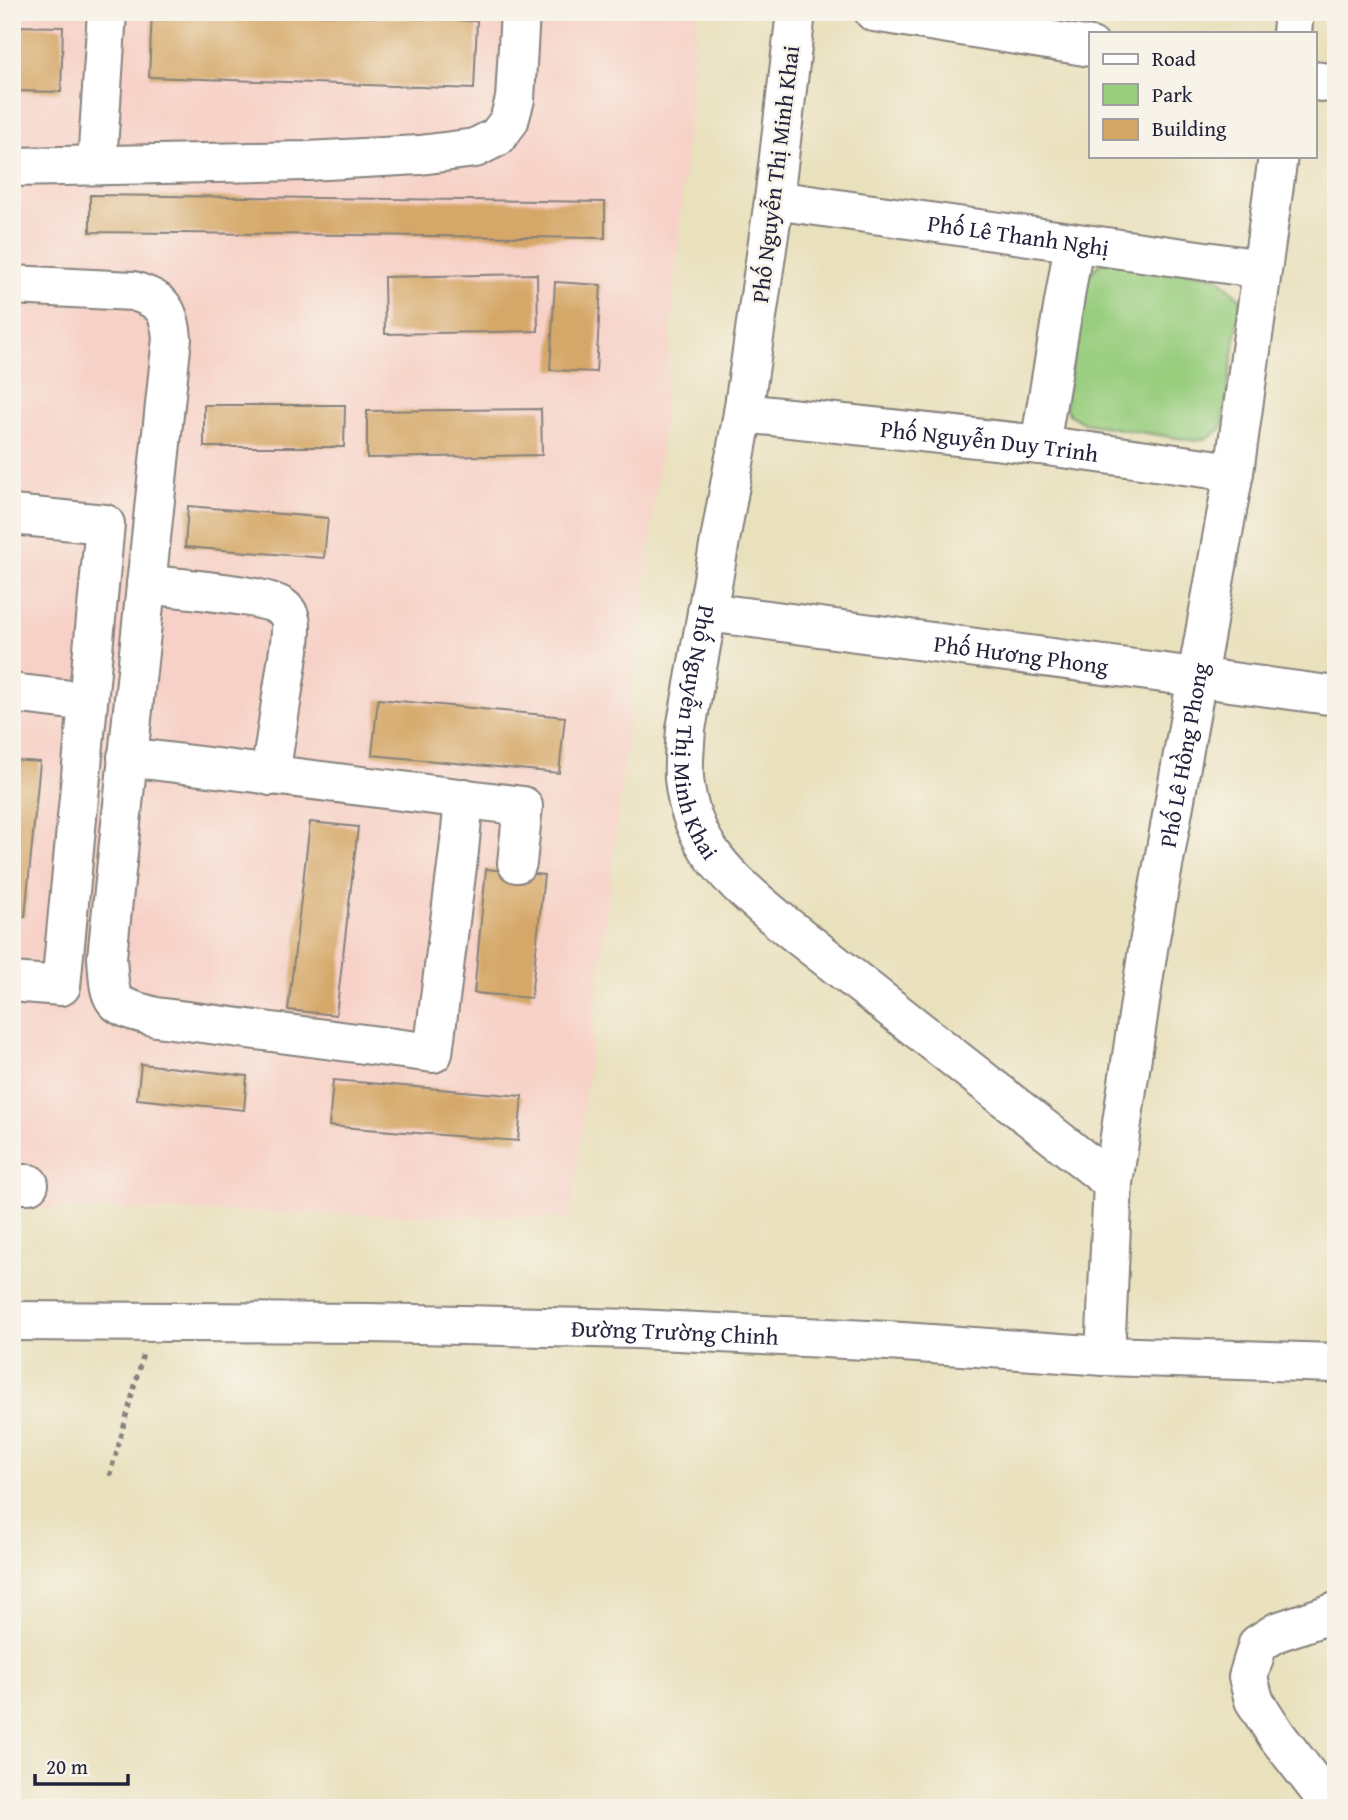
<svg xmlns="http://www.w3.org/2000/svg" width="1348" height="1820" font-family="'Gentium Book Plus',serif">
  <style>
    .built { fill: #f7d1c7 }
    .green { fill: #99ce7f; stroke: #5e785d; stroke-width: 2 }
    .building { fill: #d5a767 }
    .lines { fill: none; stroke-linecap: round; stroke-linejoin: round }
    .minor-casing { stroke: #86817c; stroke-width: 42 }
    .major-casing { stroke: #86817c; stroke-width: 42 }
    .path { stroke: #86817c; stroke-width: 4.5; stroke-dasharray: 5 5; stroke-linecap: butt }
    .minor { stroke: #fff; stroke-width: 38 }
    .major { stroke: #fff; stroke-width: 38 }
    .labels { text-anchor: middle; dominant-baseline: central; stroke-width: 5; stroke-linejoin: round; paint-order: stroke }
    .street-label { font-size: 23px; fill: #22223b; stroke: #f7f3e8 }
  </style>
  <rect width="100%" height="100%" fill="#f7f3e8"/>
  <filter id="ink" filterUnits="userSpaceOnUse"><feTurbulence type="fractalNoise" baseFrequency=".0143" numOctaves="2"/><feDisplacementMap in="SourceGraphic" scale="14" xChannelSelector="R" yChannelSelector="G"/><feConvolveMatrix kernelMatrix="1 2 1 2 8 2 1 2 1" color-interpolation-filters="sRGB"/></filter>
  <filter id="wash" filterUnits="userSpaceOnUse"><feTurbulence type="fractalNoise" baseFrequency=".00686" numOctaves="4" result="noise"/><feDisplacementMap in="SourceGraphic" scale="28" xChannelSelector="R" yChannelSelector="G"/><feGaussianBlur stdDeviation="1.57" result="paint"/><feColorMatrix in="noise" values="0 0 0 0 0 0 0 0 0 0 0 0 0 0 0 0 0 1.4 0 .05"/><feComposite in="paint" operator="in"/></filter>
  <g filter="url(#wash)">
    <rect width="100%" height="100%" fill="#e9e0bc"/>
    <!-- built -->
    <polygon class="built" points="12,12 697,12 663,429 571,1218 12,1208"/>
    <!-- green -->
    <polygon class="green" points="1105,261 1217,276 1241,300 1222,428 1210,437 1196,441 1084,423 1070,415 1065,407 1085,279 1097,266"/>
    <g id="blocks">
      <!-- building -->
      <g class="building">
        <polygon points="152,12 255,12 477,21 474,89 149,77"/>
        <polygon points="12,26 63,27 61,92 12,91"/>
        <polygon points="90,195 605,202 605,238 90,232"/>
        <polygon points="537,274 538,331 385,334 384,277"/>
        <polygon points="555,282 601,285 596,372 550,370"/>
        <polygon points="204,405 345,405 344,447 204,447"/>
        <polygon points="541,409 542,455 367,458 367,411"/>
        <polygon points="188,506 328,518 324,558 185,547"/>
        <polygon points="378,699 565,717 559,773 372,755"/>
        <polygon points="12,760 40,762 25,917 12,916"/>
        <polygon points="310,822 358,827 336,1015 288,1010"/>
        <polygon points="486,869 544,875 531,998 474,993"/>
        <polygon points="141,1064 247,1076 244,1110 137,1099"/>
        <polygon points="333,1080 522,1096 518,1141 329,1126"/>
      </g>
    </g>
  </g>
  <g filter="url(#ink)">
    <use href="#blocks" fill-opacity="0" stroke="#86817c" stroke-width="2"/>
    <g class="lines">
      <defs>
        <g id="minor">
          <path id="s1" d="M796 12 774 200 743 413 686 729C685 745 683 762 684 778 690 846 731 880 780 921L1113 1183"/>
          <polyline points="874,12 1091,47"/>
          <polyline points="1292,33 1294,12"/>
          <polyline points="1315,81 1336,84"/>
          <polyline points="97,164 107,12"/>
          <polyline points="12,167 307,161 420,155 475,148 497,137 509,121 515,99 520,12"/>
          <path id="s2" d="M774 200 1262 269"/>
          <path d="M12 285 133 291C161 300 169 307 172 338L107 957C110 1004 109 1005 156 1017L433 1053 459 851 464 798"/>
          <path id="s3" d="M743 413 1040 445 1234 472"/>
          <polyline points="1040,445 1074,243"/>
          <polyline points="12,515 105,524 61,986 12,982"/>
          <path d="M146 584C173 588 264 594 282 607 294 615 291 631 290 643L270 776"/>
          <path id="s4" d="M707 612 1336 696"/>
          <polyline points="12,693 88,702"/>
          <polyline points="127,757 523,806 517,863"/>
          <polyline points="12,1184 29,1184"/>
          <path id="s5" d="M1105 1356 1113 1183 1148 949 1234 472 1278 156"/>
          <polyline points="1333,1808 1277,1736 1254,1700 1248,1677 1258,1644 1277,1632 1336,1612"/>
        </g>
        <g id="major">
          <path id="s6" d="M12 1321 370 1323 636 1329 888 1341 1105 1356 1336 1363"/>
        </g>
      </defs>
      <!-- minor casing -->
      <use href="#minor" class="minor-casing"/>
      <!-- major casing -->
      <use href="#major" class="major-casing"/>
      <!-- path -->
      <polyline class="path" points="110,1476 143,1355"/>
      <!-- minor -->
      <use href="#minor" class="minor"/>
      <!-- major -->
      <use href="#major" class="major"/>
    </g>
  </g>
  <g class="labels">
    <!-- street labels -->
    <g class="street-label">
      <text transform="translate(775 174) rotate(-83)">Phố Nguyễn Thị Minh Khai</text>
      <text stroke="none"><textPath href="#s2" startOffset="247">Phố Lê Thanh Nghị</textPath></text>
      <text stroke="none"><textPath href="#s3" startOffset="248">Phố Nguyễn Duy Trinh</textPath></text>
      <text stroke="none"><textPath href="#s4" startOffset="317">Phố Hương Phong</textPath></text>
      <text stroke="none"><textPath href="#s1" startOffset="730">Phố Nguyễn Thị Minh Khai</textPath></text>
      <text stroke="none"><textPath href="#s5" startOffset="607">Phố Lê Hồng Phong</textPath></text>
      <text stroke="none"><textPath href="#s6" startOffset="663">Đường Trường Chinh</textPath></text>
    </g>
  </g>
  <!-- margin -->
  <rect width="1348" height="1820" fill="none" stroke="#f7f3e8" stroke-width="42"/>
  <!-- legend -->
  <rect x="1089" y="32" width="228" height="126" fill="#f7f3e8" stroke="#a29fa3" stroke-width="2"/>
  <rect x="1103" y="54" width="35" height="10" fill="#ffffff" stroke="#a29fa3" stroke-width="2"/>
  <text x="1152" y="66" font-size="21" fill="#22223b">Road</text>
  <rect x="1103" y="84" width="35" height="21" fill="#99ce7f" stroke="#a29fa3" stroke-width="2"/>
  <text x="1152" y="102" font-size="21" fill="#22223b">Park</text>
  <rect x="1103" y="119" width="35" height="21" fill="#d5a767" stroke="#a29fa3" stroke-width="2"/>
  <text x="1152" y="136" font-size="21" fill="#22223b">Building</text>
  <!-- scale -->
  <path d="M35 1774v10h93v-10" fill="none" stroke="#22223b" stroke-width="3.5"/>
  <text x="46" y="1774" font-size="21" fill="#22223b" stroke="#f7f3e8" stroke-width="5" paint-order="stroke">20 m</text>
</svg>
